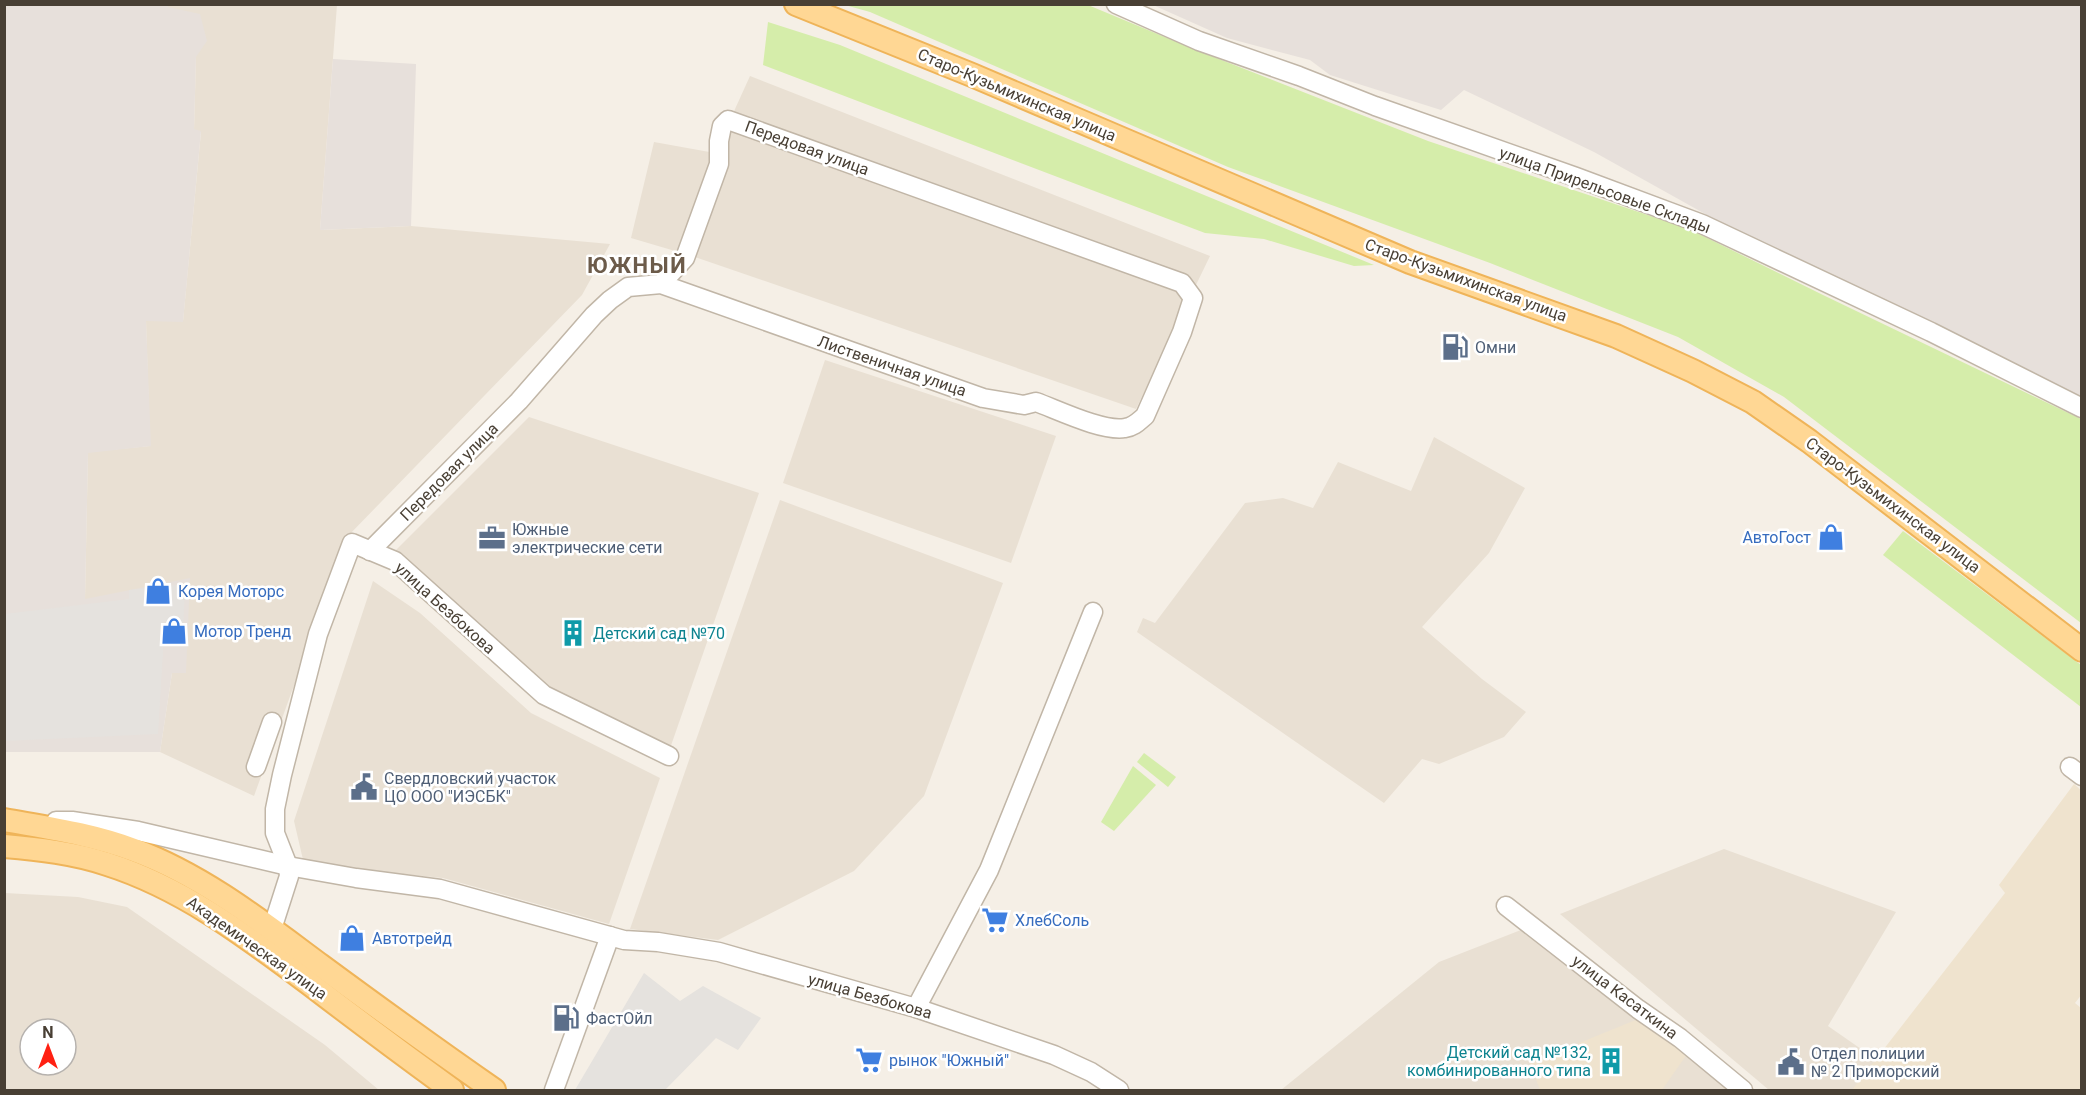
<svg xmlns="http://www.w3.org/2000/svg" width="2086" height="1095" font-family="Roboto,sans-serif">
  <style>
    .residential { fill: #e9e0d3; fill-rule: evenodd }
    .industrial { fill: #e7e0db }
    .education { fill: #efe3ce }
    .green { fill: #d5edaa }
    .parking { fill: #e5e2de }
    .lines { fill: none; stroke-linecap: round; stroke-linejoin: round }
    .minor-casing { stroke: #c1b6a7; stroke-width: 21 }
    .major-casing { stroke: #efb459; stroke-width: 26 }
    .minor { stroke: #fff; stroke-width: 18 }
    .major { stroke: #ffd794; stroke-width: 22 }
    .labels { text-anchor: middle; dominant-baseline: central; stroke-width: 5; stroke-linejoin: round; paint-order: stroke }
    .street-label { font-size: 16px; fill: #483f34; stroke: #fff }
    .service-label { font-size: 16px; fill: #4e5e75; stroke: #fff; text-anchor: start }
    .shop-label { font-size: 16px; fill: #366cbe; stroke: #fff; text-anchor: start }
    .culture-label { font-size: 16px; fill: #0d838f; stroke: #fff; text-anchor: start }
    .district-label { font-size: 22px; font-weight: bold; letter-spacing: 1.5px; fill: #6c5b4a; stroke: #fff }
  </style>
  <rect width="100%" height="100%" fill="#f5efe6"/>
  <!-- residential -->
  <g class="residential">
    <polygon points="168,5 337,5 320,230 411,226 610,244 582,295 348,536 254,796 160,752 172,673 186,672 85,599 88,452 150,446 146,321 183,321 201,132 194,130 196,57 167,7"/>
    <polygon points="750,76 1210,256 1136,409 692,256 631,238 654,142 715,153"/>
    <polygon points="825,360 1056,436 1011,563 783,483"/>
    <polygon points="529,417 759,493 667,757 577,711 384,562"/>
    <polygon points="1434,437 1525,488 1489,553 1422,627 1482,679 1526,712 1504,737 1439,764 1422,759 1384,803 1137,632 1143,618 1155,623 1245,503 1283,498 1313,508 1338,462 1411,491"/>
    <polygon points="780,500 1003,583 924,796 854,871 718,940 630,929"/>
    <polygon points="373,581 420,613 531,713 660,778 609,924 443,878 304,864 294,821"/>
    <polygon points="1724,849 1896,912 1828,1026 1920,1090 1769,1090 1560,914"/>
    <path d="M5 893 78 897 127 907 325 1045 379 1090H5ZM30 1029H66V1065H30Z"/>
    <polygon points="1536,924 1740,1090 1281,1090 1439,962"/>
  </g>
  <!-- industrial -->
  <g class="industrial">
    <polygon points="4,5 168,5 168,7 200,14 207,41 196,57 194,129 201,131 183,322 146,321 151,446 88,453 85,599 190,578 186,673 172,673 160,752 5,752"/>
    <polygon points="1153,5 2081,5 2081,401 1759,244 1594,152 1464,90 1441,110 1330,75 1310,60 1227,38"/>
    <polygon points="333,59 416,64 411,226 320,230"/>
  </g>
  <!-- education -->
  <g class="education">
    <polygon points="2074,784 2082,791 2082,994 2075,1003 2081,1008 2081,1090 1852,1090 2005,893 1999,885"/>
    <polygon points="1648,1015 1690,1050 1662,1090 1540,1090 1530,1063"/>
  </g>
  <!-- green -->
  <g class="green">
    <polygon points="845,5 1088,5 1196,50 1428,141 1689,229 1823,295 2081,419 2081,623 1784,397 1678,337 1490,263 1228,167 870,12"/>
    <polygon points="768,22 840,45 1374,265 1354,266 1264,239 1205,233 763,65"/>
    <polygon points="1903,531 2081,665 2081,707 1883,555"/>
    <polygon points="1144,753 1176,777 1168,787 1137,762"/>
    <polygon points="1133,766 1156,785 1114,831 1101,822"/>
  </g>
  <!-- parking -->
  <g class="parking">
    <polygon points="185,584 183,634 164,635 158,734 5,741 5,614 129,599 129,590"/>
    <polygon points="644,973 680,1001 703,986 761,1018 738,1050 716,1038 665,1090 575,1090"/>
  </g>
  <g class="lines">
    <defs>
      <g id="minor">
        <polyline points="1116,4 1199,41 1299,76 1375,106 1576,177 1702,224 1931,332 2082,408"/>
        <path d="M370 551 519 401 594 315 610 300 628 287 661 284 685 258 719 164V141L722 126 728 120 1182 283 1193 298 1182 332 1145 416C1139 421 1134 427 1125 428 1103 432 1058 410 1036 402L1024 405 983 398 661 284"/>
        <polyline points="256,767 272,722"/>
        <polyline points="2070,767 2082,776"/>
        <polyline points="56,821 72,821 138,831 288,866 356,878 440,889 624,940 658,942 719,952 916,1008 1054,1055 1091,1072 1119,1090"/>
        <polyline points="1506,906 1638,1009 1680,1038 1743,1090"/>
        <polyline points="272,929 289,876 288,866 275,833 275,809 282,775 318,634 352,543 395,561 544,695 669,756"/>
        <polyline points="916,1008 989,870 1093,612"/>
        <polyline points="554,1090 610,936"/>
      </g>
      <g id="major">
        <polyline points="796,4 972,75 1410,262 1616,336 1693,371 1753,402 1809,441 2082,650"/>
        <path d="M4 820C48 828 92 834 134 850 202 875 262 922 320 965 377 1007 435 1049 494 1090"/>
        <path d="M4 846C39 849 74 853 107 864 183 888 247 937 310 984 357 1020 404 1055 452 1090"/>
      </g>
    </defs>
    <!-- minor casing -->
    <use href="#minor" class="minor-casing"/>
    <!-- major casing -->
    <use href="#major" class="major-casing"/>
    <!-- minor -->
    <use href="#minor" class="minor"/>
    <!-- major -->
    <use href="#major" class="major"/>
  </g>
  <!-- icons -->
  <defs>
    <symbol id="fuel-bare" viewBox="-9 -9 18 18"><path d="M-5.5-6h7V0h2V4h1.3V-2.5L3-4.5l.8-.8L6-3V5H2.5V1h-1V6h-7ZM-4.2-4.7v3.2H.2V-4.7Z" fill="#5c6f8a" stroke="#fff" stroke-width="2.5" paint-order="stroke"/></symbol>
    <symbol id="shop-bare" viewBox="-9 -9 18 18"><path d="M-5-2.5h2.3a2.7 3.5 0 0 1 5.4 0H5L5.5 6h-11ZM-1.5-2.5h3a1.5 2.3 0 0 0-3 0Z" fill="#3f7fe0" stroke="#fff" stroke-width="2.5" paint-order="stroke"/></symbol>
    <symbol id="office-bare" viewBox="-9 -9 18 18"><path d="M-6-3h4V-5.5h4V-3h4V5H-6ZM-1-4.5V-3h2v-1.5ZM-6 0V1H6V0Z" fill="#5c6f8a" stroke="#fff" stroke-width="2.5" paint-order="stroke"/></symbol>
    <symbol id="building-bare" viewBox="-9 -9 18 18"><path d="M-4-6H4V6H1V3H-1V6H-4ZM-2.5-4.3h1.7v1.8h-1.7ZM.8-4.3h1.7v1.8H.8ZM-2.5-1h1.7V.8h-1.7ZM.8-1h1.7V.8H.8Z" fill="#0f9aa8" stroke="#fff" stroke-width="2.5" paint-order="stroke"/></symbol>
    <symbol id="civic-bare" viewBox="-9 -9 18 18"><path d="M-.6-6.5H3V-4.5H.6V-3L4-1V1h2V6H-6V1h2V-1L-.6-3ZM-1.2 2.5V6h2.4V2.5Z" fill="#5c6f8a" stroke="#fff" stroke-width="2.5" paint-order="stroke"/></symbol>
    <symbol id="supermarket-bare" viewBox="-9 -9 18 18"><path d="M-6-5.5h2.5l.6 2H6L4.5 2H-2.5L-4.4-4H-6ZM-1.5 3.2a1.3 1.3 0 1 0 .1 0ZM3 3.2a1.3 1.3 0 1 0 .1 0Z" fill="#3f7fe0" stroke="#fff" stroke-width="2.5" paint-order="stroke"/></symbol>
  </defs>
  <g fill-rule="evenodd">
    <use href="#fuel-bare" x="1436" y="328" width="38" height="38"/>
    <use href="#shop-bare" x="1812" y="518" width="38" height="38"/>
    <use href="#office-bare" x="473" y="519" width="38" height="38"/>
    <use href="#shop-bare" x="139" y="572" width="38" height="38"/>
    <use href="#shop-bare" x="155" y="612" width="38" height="38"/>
    <use href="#building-bare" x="554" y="614" width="38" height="38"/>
    <use href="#civic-bare" x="345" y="768" width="38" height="38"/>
    <use href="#supermarket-bare" x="976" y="901" width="38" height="38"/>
    <use href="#shop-bare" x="333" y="919" width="38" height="38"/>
    <use href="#fuel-bare" x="547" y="999" width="38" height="38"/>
    <use href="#supermarket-bare" x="850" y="1041" width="38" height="38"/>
    <use href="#building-bare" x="1592" y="1042" width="38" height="38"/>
    <use href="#civic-bare" x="1772" y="1043" width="38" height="38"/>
  </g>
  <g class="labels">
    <!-- street labels -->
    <g class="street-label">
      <text transform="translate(1017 95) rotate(23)">Старо-Кузьмихинская улица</text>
      <text transform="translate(807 148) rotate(20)">Передовая улица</text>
      <text transform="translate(1605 190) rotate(20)">улица Прирельсовые Склады</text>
      <text transform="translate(1466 280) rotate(20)">Старо-Кузьмихинская улица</text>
      <text transform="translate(892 366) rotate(19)">Лиственичная улица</text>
      <text transform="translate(449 472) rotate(-45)">Передовая улица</text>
      <text transform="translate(1893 505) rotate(37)">Старо-Кузьмихинская улица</text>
      <text transform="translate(445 608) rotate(42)">улица Безбокова</text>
      <text transform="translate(257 948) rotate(35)">Академическая улица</text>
      <text transform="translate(870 996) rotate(16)">улица Безбокова</text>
      <text transform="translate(1625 997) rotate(37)">улица Касаткина</text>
    </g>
    <!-- service labels -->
    <g class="service-label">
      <text x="1475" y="347">Омни</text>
      <text x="512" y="529">Южные<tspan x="512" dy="18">электрические сети</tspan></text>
      <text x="384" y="778">Свердловский участок<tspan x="384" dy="18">ЦО ООО "ИЭСБК"</tspan></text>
      <text x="586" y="1018">ФастОйл</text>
      <text x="1811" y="1053">Отдел полиции<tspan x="1811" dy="18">№ 2 Приморский</tspan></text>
    </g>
    <!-- shop labels -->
    <g class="shop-label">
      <text x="1811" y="537" text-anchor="end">АвтоГост</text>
      <text x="178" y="591">Корея Моторс</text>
      <text x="194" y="631">Мотор Тренд</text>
      <text x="1015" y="920">ХлебСоль</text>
      <text x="372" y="938">Автотрейд</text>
      <text x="889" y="1060">рынок "Южный"</text>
    </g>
    <!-- culture labels -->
    <g class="culture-label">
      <text x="593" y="633">Детский сад №70</text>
      <text x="1591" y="1052" text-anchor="end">Детский сад №132,<tspan x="1591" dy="18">комбинированного типа</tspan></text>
    </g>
    <!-- district labels -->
    <g class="district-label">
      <text x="637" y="265">ЮЖНЫЙ</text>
    </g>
  </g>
  <!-- border -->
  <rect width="2086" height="1095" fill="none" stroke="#483f34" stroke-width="12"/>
  <!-- north arrow -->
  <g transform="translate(48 1047)"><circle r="28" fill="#ffffff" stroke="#b6b2ae" stroke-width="1.5"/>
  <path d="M0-4.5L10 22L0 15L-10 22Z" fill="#ff2012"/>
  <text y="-9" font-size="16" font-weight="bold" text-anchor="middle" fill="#483f34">N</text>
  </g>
</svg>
